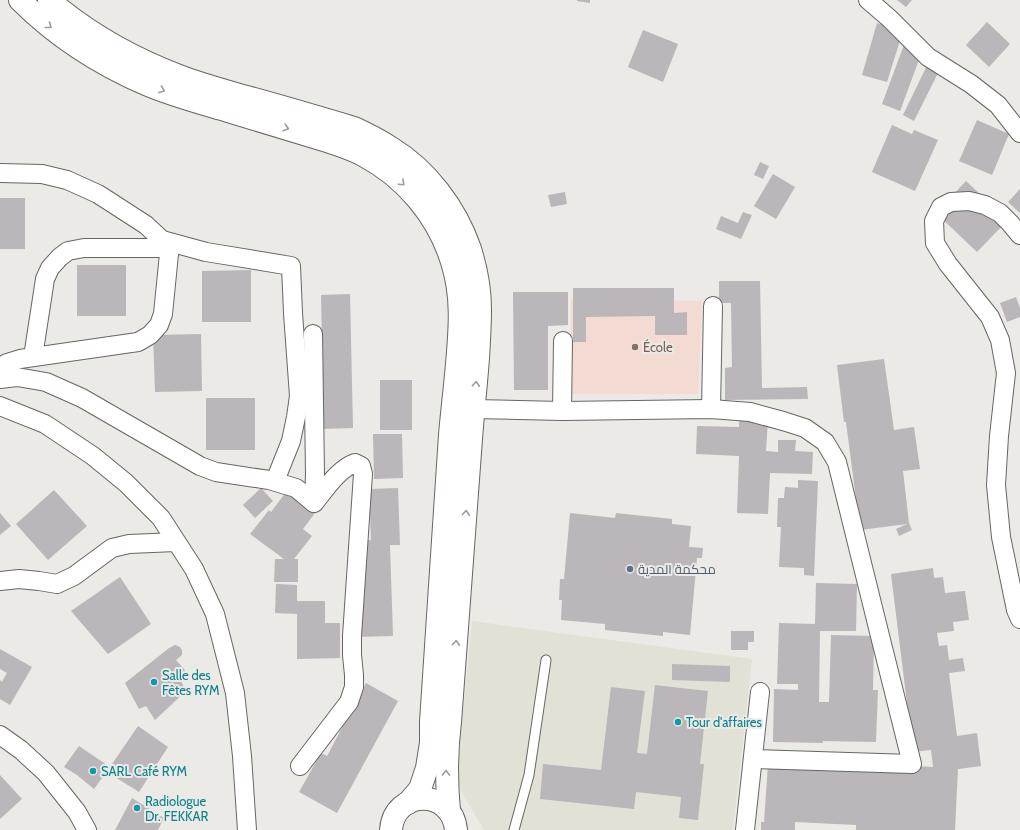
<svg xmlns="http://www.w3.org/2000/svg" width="1020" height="830" font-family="Cabin,Cairo,sans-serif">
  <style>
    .built { fill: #e2e1d5 }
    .education { fill: #f3dad3 }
    .building { fill: #bab6b9 }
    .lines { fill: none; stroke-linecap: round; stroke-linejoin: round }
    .service-casing { stroke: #666662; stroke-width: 11 }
    .minor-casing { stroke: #666662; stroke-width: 20 }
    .secondary-casing { stroke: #666662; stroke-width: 24 }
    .service { stroke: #fff; stroke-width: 9 }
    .minor { stroke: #fff; stroke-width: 18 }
    .secondary { stroke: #fff; stroke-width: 22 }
    .oneway { stroke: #9b9b9b }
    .education-dot { fill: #8d6e63; stroke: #ebeae6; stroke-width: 1.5 }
    .service-dot { fill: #5c6f8a; stroke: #ebeae6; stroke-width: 1.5 }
    .culture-dot { fill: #0f9aa8; stroke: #ebeae6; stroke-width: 1.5 }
    .labels { text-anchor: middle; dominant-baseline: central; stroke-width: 4; stroke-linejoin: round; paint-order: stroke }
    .education-label { font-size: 13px; fill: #785e54; stroke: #ebeae6; text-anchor: start }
    .service-label { font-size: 13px; fill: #4e5e75; stroke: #ebeae6; text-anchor: start }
    .culture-label { font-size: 13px; fill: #0d838f; stroke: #ebeae6; text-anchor: start }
  </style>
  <rect width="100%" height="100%" fill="#ebeae6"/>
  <!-- built -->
  <polygon class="built" points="472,621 752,659 733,830 484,830 456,783"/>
  <!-- education -->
  <polygon class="education" points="571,299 702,301 698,394 570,394"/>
  <!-- building -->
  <g class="building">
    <polygon points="577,0 590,0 590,3 577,1"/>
    <polygon points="897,0 912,0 906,7"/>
    <polygon points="987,22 1010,44 989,67 966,45"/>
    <polygon points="877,23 903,31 887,82 862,75"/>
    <polygon points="643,30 678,44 663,82 628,67"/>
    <polygon points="905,42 923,49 900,111 882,104"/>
    <polygon points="933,53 945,59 914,121 903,115"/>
    <polygon points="977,120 1009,134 992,175 959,161"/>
    <polygon points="892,125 912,134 914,130 938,140 915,191 872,172"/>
    <polygon points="760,162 769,166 763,179 754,175"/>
    <polygon points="773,174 795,187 776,219 754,206"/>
    <polygon points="966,181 984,198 1002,226 977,252 936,213"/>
    <polygon points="1020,189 1020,213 1008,202"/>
    <polygon points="565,192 567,204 551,207 548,195"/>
    <rect x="0" y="198" width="25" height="51"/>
    <polygon points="743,212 752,215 741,239 716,229 721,216 738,223"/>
    <rect x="77" y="265" width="49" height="51"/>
    <polygon points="251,270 251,322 202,322 202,271"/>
    <polygon points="719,281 760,281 762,388 807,387 808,399 725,400 725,368 732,367 731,303 719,303"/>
    <polygon points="573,288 674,288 674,313 687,312 687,335 655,335 655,316 586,317 586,342 573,342"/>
    <polygon points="513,292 568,292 568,325 548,326 548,390 514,390"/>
    <polygon points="350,294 353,428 322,429 321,390 323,390 321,295"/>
    <polygon points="1016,297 1020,308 1020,317 1007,322 1000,303"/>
    <polygon points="201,334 202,391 155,392 153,335"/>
    <polygon points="884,359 894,430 914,427 920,469 903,471 909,523 912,530 899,536 896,529 907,524 860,530 846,422 844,422 837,365"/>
    <rect x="380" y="380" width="32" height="50"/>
    <rect x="206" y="398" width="49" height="52"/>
    <polygon points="739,419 768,419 766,451 778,452 778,440 796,440 795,451 813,452 812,474 770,473 768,514 737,513 739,456 696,454 697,426 739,427"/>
    <polygon points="373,434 402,434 403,478 374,479"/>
    <polygon points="798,480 818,481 814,576 804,575 804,568 779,567 781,527 777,527 778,498 784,498 785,487 798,488"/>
    <polygon points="261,488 273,501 255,518 243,505"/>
    <polygon points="289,488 318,509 303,529 312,536 294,559 298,559 298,582 274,582 275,559 284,559 250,534 269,510 271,512"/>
    <polygon points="398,488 400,545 390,545 393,636 357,637 361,541 371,540 369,489"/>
    <polygon points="54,490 87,526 48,560 16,524"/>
    <polygon points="0,513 11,526 0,535"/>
    <polygon points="570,513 615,518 616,513 672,519 672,524 691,526 689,547 703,548 702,558 697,558 690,635 663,632 663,636 605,630 605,624 561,620 562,600 559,600 560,579 564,579"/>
    <polygon points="933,568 934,578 943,577 945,593 965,591 969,620 953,622 954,631 937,633 939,646 947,645 949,660 963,658 965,671 949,673 957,736 977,733 981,766 958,769 955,830 856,830 856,825 795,822 795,830 761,830 761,822 764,822 768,764 811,760 933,767 931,750 913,752 891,574"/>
    <polygon points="120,577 151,624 108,654 71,611"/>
    <polygon points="816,583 857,584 856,631 820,631 819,702 829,702 831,635 874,636 873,690 878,690 876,742 823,741 823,743 773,742 774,689 798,690 798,684 777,684 779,623 815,624"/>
    <polygon points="276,584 297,585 297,601 325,601 325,623 340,623 340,658 297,659 297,614 275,613"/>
    <polygon points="731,631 754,631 754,642 748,642 748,650 731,650"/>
    <polygon points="175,645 180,647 182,650 182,655 176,660 184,669 187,676 181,681 186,691 155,720 146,706 139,709 125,683 169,648"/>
    <polygon points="0,649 32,667 10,705 0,699 0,680 2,682 7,673 0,669"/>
    <polygon points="672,664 730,666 730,682 672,680"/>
    <polygon points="366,683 398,701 337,813 299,792 321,753 327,756"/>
    <polygon points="655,685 708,691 700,764 704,764 698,820 679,818 681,797 636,792 634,809 540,799 543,764 601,770 611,687 645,691 637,753 647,754"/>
    <polygon points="138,726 168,747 139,792 107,772 110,767 94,789 77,775 64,767 79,746 110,767"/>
    <polygon points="0,775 22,799 0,819"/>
    <polygon points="132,798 164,818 158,830 115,830"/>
  </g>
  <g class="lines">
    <defs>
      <polyline id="service" points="514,830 529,775 546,660"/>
      <g id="minor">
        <polyline points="868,0 889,18 928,57 971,84 998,105 1020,133"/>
        <polyline points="0,173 42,174 67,180 98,194 146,225 162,240 169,254 163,314 159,325 150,335 138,342 20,359 7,363 0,367"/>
        <polyline points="1020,235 1010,223 1000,213 985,205 969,201 951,202 941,207 934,221 935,243 948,264 990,317 1000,340 1006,373 999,436 996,485 1001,537 1016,610 1020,619"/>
        <polyline points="162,240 206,252 291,266 293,313 299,396 296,417 291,441 275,481"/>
        <polyline points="313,334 315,474 314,503"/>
        <polyline points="33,357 45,279 50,268 60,257 68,251 84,248 166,248"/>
        <path d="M0 379 17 377 46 382 82 398 200 466 216 472 269 480 296 488 314 503C325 490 338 469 355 463L361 466 363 474 352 636V655L354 675V687L349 702 300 766"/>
        <polyline points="0,406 45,424 93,456 126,483 161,518 194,569 215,614 235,693 242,756 247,830"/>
        <polyline points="474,409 562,411 711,409 750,412 783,421 805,428 825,442 837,462 881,640 912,764 753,759"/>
        <polyline points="711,409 713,306"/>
        <polyline points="562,411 563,341"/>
        <polyline points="0,581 19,579 39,581 57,584 74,576 112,548 129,544 176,542"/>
        <polyline points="0,735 21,750 46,773 77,812 87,830"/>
        <polyline points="745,830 760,692"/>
      </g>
      <g id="secondary">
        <path d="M20 0C56 36 101 65 148 85 174 96 201 103 228 111 261 121 294 131 327 141 339 145 352 149 363 155 405 177 438 216 452 262 463 296 460 329 457 364 455 388 452 411 450 435 443 530 438 626 431 722V743L427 768 420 789 408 803"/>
        <path d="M49 0C87 33 132 58 179 76 200 84 222 90 243 96 280 106 317 117 354 128 367 134 379 140 391 148 427 170 456 208 470 249 476 268 480 289 480 309 480 325 479 342 478 358 476 385 473 412 471 439 464 533 457 628 450 722 446 754 446 779 449 811"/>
        <path d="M391 830C394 789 452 788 456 830"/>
      </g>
    </defs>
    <!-- service casing -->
    <use href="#service" class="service-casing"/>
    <!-- minor casing -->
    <use href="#minor" class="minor-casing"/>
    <!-- secondary casing -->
    <use href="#secondary" class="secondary-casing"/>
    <!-- service -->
    <use href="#service" class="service"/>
    <!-- minor -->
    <use href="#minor" class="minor"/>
    <!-- secondary -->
    <use href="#secondary" class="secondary"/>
  </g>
  <!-- one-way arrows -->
  <defs><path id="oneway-chevron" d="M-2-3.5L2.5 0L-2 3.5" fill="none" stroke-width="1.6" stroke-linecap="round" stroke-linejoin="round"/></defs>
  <g class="oneway">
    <use href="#oneway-chevron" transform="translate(49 26) rotate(38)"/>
    <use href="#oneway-chevron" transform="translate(162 90) rotate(21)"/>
    <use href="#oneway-chevron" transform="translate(286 128) rotate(17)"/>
    <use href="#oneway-chevron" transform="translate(402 183) rotate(43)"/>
    <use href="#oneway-chevron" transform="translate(476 384) rotate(-86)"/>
    <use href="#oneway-chevron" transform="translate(466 513) rotate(-86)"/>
    <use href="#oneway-chevron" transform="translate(456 643) rotate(-86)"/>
    <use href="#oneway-chevron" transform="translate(446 773) rotate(-90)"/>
  </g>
  <!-- markers -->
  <circle class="education-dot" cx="635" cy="347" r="4"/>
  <circle class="service-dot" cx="630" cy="569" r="4"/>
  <g class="culture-dot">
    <circle cx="154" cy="682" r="4"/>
    <circle cx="678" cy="722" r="4"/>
    <circle cx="93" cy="771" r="4"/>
    <circle cx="137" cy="808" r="4"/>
  </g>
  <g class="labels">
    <!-- education labels -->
    <g class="education-label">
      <text x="643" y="347">École</text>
    </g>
    <!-- service labels -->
    <g class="service-label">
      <text x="638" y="569">محكمة المدية</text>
    </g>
    <!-- culture labels -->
    <g class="culture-label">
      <text x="162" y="675">Salle des<tspan x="162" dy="15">Fêtes RYM</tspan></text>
      <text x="686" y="722">Tour d'affaires</text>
      <text x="101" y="771">SARL Café RYM</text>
      <text x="145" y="801">Radiologue<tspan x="145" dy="15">Dr. FEKKAR</tspan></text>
    </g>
  </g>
</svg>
